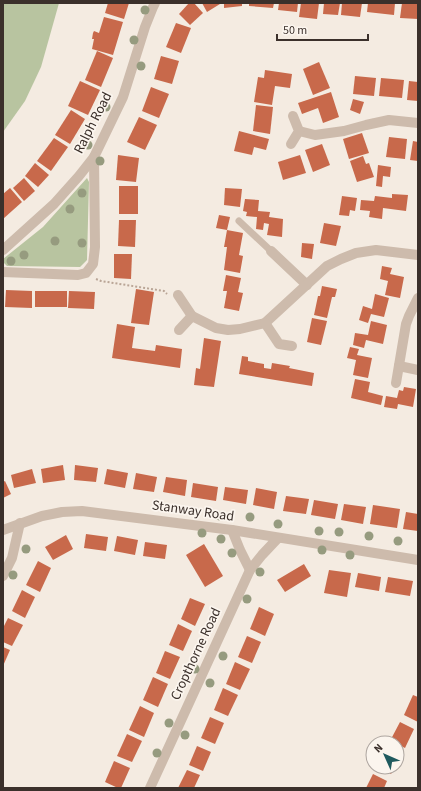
<svg xmlns="http://www.w3.org/2000/svg" width="421" height="791" font-family="'Source Sans 3',sans-serif">
  <style>
    .green { fill: #b8c4a0 }
    .building { fill: #c8694b }
    .lines { fill: none; stroke-linecap: round; stroke-linejoin: round }
    .path { stroke: #b9a596; stroke-width: 2; stroke-dasharray: 2 2; stroke-linecap: butt }
    .service { stroke: #cdbbac; stroke-width: 7 }
    .minor { stroke: #cdbbac; stroke-width: 10 }
    .tree { fill: #969b7f }
    .labels { text-anchor: middle; dominant-baseline: central; stroke-width: 3.5; stroke-linejoin: round; paint-order: stroke }
    .street-label { font-size: 14px; fill: #3b302b; stroke: #fbf5ee }
  </style>
  <rect width="100%" height="100%" fill="#f4ebe1"/>
  <!-- green -->
  <g class="green">
    <polygon points="3,3 59,3 41,67 25,101 3,132"/>
    <polygon points="87,178 89,182 87,260 80,267 7,266 3,262 3,259 43,227"/>
  </g>
  <!-- building -->
  <g class="building">
    <polygon points="108,3 129,3 124,19 105,13"/>
    <polygon points="189,3 194,3 203,13 190,25 179,14"/>
    <polygon points="202,3 219,3 220,4 207,12"/>
    <polygon points="224,3 242,3 242,6 224,8"/>
    <polygon points="249,3 274,3 273,8 249,6"/>
    <polygon points="279,3 298,3 297,12 278,10"/>
    <polygon points="301,3 319,3 317,19 299,17"/>
    <polygon points="324,3 340,3 338,15 323,14"/>
    <polygon points="342,3 362,3 360,17 341,15"/>
    <polygon points="368,3 395,3 394,15 367,12"/>
    <polygon points="402,3 418,3 418,19 400,18"/>
    <polygon points="104,17 123,22 113,55 92,49 94,39 92,39 93,33 94,31 99,33"/>
    <polygon points="176,23 191,28 181,53 166,47"/>
    <polygon points="97,51 113,58 101,87 85,80"/>
    <polygon points="161,56 179,61 172,84 154,79"/>
    <polygon points="319,62 330,88 313,95 303,69"/>
    <polygon points="265,70 292,74 290,88 275,86 272,105 254,102 258,77 264,78"/>
    <polygon points="355,76 376,78 374,96 353,94"/>
    <polygon points="381,78 404,80 402,98 379,96"/>
    <polygon points="80,81 100,90 88,115 68,106"/>
    <polygon points="409,81 418,82 418,101 407,100"/>
    <polygon points="151,87 169,94 159,118 142,111"/>
    <polygon points="331,92 339,117 323,123 318,108 302,114 298,103"/>
    <polygon points="353,99 364,102 360,114 350,110"/>
    <polygon points="256,105 273,107 270,134 253,131"/>
    <polygon points="71,110 85,119 70,144 55,135"/>
    <polygon points="139,117 157,125 145,150 127,142"/>
    <polygon points="239,131 269,139 266,150 254,147 252,155 234,151"/>
    <polygon points="362,133 369,153 349,159 343,139"/>
    <polygon points="389,137 407,139 405,159 386,157"/>
    <polygon points="54,138 68,147 51,171 37,161"/>
    <polygon points="413,141 418,142 418,161 410,160"/>
    <polygon points="322,144 330,165 313,172 305,150"/>
    <polygon points="118,155 139,158 136,182 116,180"/>
    <polygon points="300,155 306,173 283,180 278,162"/>
    <polygon points="363,156 366,164 369,163 374,177 357,182 350,161"/>
    <polygon points="35,163 49,175 38,187 25,176"/>
    <polygon points="378,165 391,167 390,177 383,176 382,187 376,186"/>
    <polygon points="24,178 35,191 24,201 13,188"/>
    <rect x="119" y="186" width="19" height="28"/>
    <polygon points="10,188 22,202 3,219 3,194"/>
    <polygon points="225,188 242,189 240,207 224,205"/>
    <polygon points="392,194 408,195 406,211 383,208 382,219 369,217 370,211 360,210 361,200 374,201 375,196 392,198"/>
    <polygon points="342,196 357,198 355,211 350,210 349,216 339,215"/>
    <polygon points="245,199 259,200 258,211 270,212 269,217 283,219 282,237 267,235 269,224 264,223 263,230 256,229 257,217 246,216 247,212 243,211"/>
    <polygon points="219,215 230,217 227,230 216,228"/>
    <polygon points="119,220 136,220 135,247 118,246"/>
    <polygon points="324,223 341,226 336,246 320,243"/>
    <polygon points="227,230 243,233 239,255 243,256 240,273 224,270 227,247 224,247"/>
    <polygon points="302,243 314,244 312,259 301,257"/>
    <polygon points="114,254 132,254 131,279 114,278"/>
    <polygon points="382,266 392,268 390,274 404,277 400,298 385,295 388,281 380,279"/>
    <polygon points="226,275 241,278 238,292 243,293 239,311 224,308 227,291 223,291"/>
    <polygon points="322,286 337,289 335,297 332,297 327,318 314,315 318,296 320,296"/>
    <polygon points="136,289 154,292 149,325 131,323"/>
    <polygon points="6,290 32,291 32,308 5,307"/>
    <rect x="35" y="291" width="32" height="16"/>
    <polygon points="69,291 95,292 94,309 68,308"/>
    <polygon points="375,294 389,298 384,317 371,314 368,323 359,320 363,306 372,309"/>
    <polygon points="312,318 327,321 321,345 307,342"/>
    <polygon points="371,321 387,325 383,344 366,340 364,348 353,345 355,333 368,335"/>
    <polygon points="117,324 135,327 132,348 155,351 156,345 182,349 180,368 112,358"/>
    <polygon points="204,338 221,341 214,387 194,385 196,368 200,369"/>
    <polygon points="350,347 359,349 357,355 372,358 368,378 353,375 356,360 347,358"/>
    <polygon points="242,356 248,357 248,361 264,364 264,368 271,369 272,363 290,366 289,368 314,373 312,386 239,374"/>
    <polygon points="355,379 370,382 368,392 383,396 381,405 351,398"/>
    <polygon points="404,387 416,389 413,407 398,404 397,409 384,407 386,396 397,398 399,390 403,391"/>
    <polygon points="63,465 65,480 43,483 41,469"/>
    <polygon points="75,465 98,468 96,482 74,480"/>
    <polygon points="32,469 36,483 14,488 11,475"/>
    <polygon points="107,469 128,473 125,488 104,484"/>
    <polygon points="136,473 157,477 154,492 133,489"/>
    <polygon points="166,477 187,480 185,496 163,492"/>
    <polygon points="5,481 11,494 3,498 3,482"/>
    <polygon points="193,483 218,487 216,501 191,497"/>
    <polygon points="225,487 248,490 246,504 223,500"/>
    <polygon points="256,488 277,492 274,509 253,505"/>
    <polygon points="286,496 309,499 306,514 283,511"/>
    <polygon points="314,500 338,504 335,519 311,515"/>
    <polygon points="344,504 366,507 363,524 341,520"/>
    <polygon points="373,505 400,509 397,528 370,524"/>
    <polygon points="406,512 418,514 418,531 403,529"/>
    <polygon points="86,534 108,537 106,551 84,548"/>
    <polygon points="66,535 73,549 53,560 45,547"/>
    <polygon points="117,536 138,540 135,555 114,551"/>
    <polygon points="145,542 167,545 165,559 143,556"/>
    <polygon points="204,544 223,576 205,587 186,555"/>
    <polygon points="38,561 51,568 40,592 26,585"/>
    <polygon points="304,564 311,576 285,592 277,580"/>
    <polygon points="329,570 351,573 347,597 324,593"/>
    <polygon points="358,573 381,577 379,591 355,587"/>
    <polygon points="388,577 413,581 410,596 385,592"/>
    <polygon points="22,590 35,597 25,618 12,611"/>
    <polygon points="190,598 205,604 195,626 181,619"/>
    <polygon points="259,607 274,614 265,636 250,629"/>
    <polygon points="8,618 23,625 12,646 3,642 3,628"/>
    <polygon points="178,624 192,631 183,651 169,645"/>
    <polygon points="247,636 261,642 252,663 238,657"/>
    <polygon points="3,647 10,650 3,666"/>
    <polygon points="165,651 180,657 170,679 156,673"/>
    <polygon points="235,662 250,669 240,690 226,684"/>
    <polygon points="153,677 168,684 158,707 143,700"/>
    <polygon points="223,688 238,695 228,716 214,710"/>
    <polygon points="413,695 418,697 418,722 404,715"/>
    <polygon points="140,706 154,713 144,737 129,730"/>
    <polygon points="210,717 224,723 215,744 201,738"/>
    <polygon points="400,722 414,729 405,748 397,744 397,743 390,741"/>
    <polygon points="127,734 142,741 132,762 117,756"/>
    <polygon points="197,746 211,752 203,771 189,765"/>
    <polygon points="114,761 130,768 121,788 118,788 105,782"/>
    <polygon points="377,767 395,767 391,774"/>
    <polygon points="187,770 200,775 194,788 178,788"/>
    <polygon points="373,774 387,781 384,788 366,788"/>
  </g>
  <g class="lines">
    <!-- path -->
    <polyline class="path" points="96,279 101,281 164,291 167,294"/>
    <!-- service -->
    <polyline class="service" points="239,221 271,251"/>
    <!-- minor -->
    <g class="minor">
      <polyline points="299,131 315,135 344,131 366,125 389,120 418,123"/>
      <polyline points="291,144 299,131 293,116"/>
      <polyline points="3,250 54,204 79,176 94,157 123,97 145,27 153,7 155,3"/>
      <polyline points="271,251 307,285"/>
      <polyline points="3,272 78,275 86,273 93,264 95,247 94,157"/>
      <polyline points="178,295 192,316 216,328 228,330 240,329 265,323 327,266 341,259 356,253 376,250 418,255"/>
      <polyline points="265,323 279,344 292,346"/>
      <polyline points="179,330 192,316"/>
      <polyline points="399,366 418,370"/>
      <polyline points="396,383 406,324 409,316 418,298"/>
      <polyline points="3,530 42,516 62,512 82,511 232,530 418,560"/>
      <polyline points="232,530 240,550 250,570"/>
      <polyline points="3,576 12,558 20,523"/>
      <polyline points="150,788 250,570 262,555 278,538"/>
    </g>
  </g>
  <!-- trees -->
  <g class="tree">
    <circle cx="145" cy="10" r="4.5"/>
    <circle cx="134" cy="40" r="4.5"/>
    <circle cx="141" cy="66" r="4.5"/>
    <circle cx="106" cy="107" r="4.5"/>
    <circle cx="88" cy="145" r="4.5"/>
    <circle cx="100" cy="161" r="4.5"/>
    <circle cx="82" cy="193" r="4.5"/>
    <circle cx="70" cy="209" r="4.5"/>
    <circle cx="55" cy="241" r="4.5"/>
    <circle cx="82" cy="243" r="4.5"/>
    <circle cx="24" cy="255" r="4.5"/>
    <circle cx="11" cy="261" r="4.5"/>
    <circle cx="220" cy="516" r="4.5"/>
    <circle cx="250" cy="517" r="4.5"/>
    <circle cx="278" cy="524" r="4.5"/>
    <circle cx="319" cy="531" r="4.5"/>
    <circle cx="339" cy="532" r="4.5"/>
    <circle cx="202" cy="533" r="4.5"/>
    <circle cx="369" cy="536" r="4.5"/>
    <circle cx="221" cy="539" r="4.5"/>
    <circle cx="398" cy="541" r="4.5"/>
    <circle cx="26" cy="549" r="4.5"/>
    <circle cx="322" cy="550" r="4.5"/>
    <circle cx="232" cy="553" r="4.5"/>
    <circle cx="350" cy="555" r="4.5"/>
    <circle cx="260" cy="572" r="4.5"/>
    <circle cx="13" cy="575" r="4.5"/>
    <circle cx="247" cy="599" r="4.5"/>
    <circle cx="223" cy="656" r="4.5"/>
    <circle cx="195" cy="669" r="4.5"/>
    <circle cx="210" cy="683" r="4.5"/>
    <circle cx="169" cy="723" r="4.5"/>
    <circle cx="185" cy="735" r="4.5"/>
    <circle cx="157" cy="753" r="4.5"/>
  </g>
  <g class="labels">
    <!-- street labels -->
    <g class="street-label">
      <text transform="translate(93 123) rotate(-63)">Ralph Road</text>
      <text transform="translate(193 511) rotate(8)">Stanway Road</text>
      <text transform="translate(196 654) rotate(-65)">Cropthorne Road</text>
    </g>
  </g>
  <!-- border -->
  <rect width="421" height="791" fill="none" stroke="#3b302b" stroke-width="8"/>
  <!-- north arrow -->
  <g transform="translate(385 755) rotate(315)"><circle r="19" fill="#fbf5ee" stroke="#aea6a0"/>
  <path d="M0-3L7 15L0 10L-7 15Z" fill="#1f5a5e"/>
  <text y="-6" font-size="11" font-weight="bold" text-anchor="middle" fill="#3b302b">N</text>
  </g>
  <!-- scale -->
  <path d="M277 34v6h91v-6" fill="none" stroke="#3b302b" stroke-width="2"/>
  <text x="283" y="34" font-size="12" fill="#3b302b" stroke="#fbf5ee" stroke-width="3" paint-order="stroke">50 m</text>
</svg>
